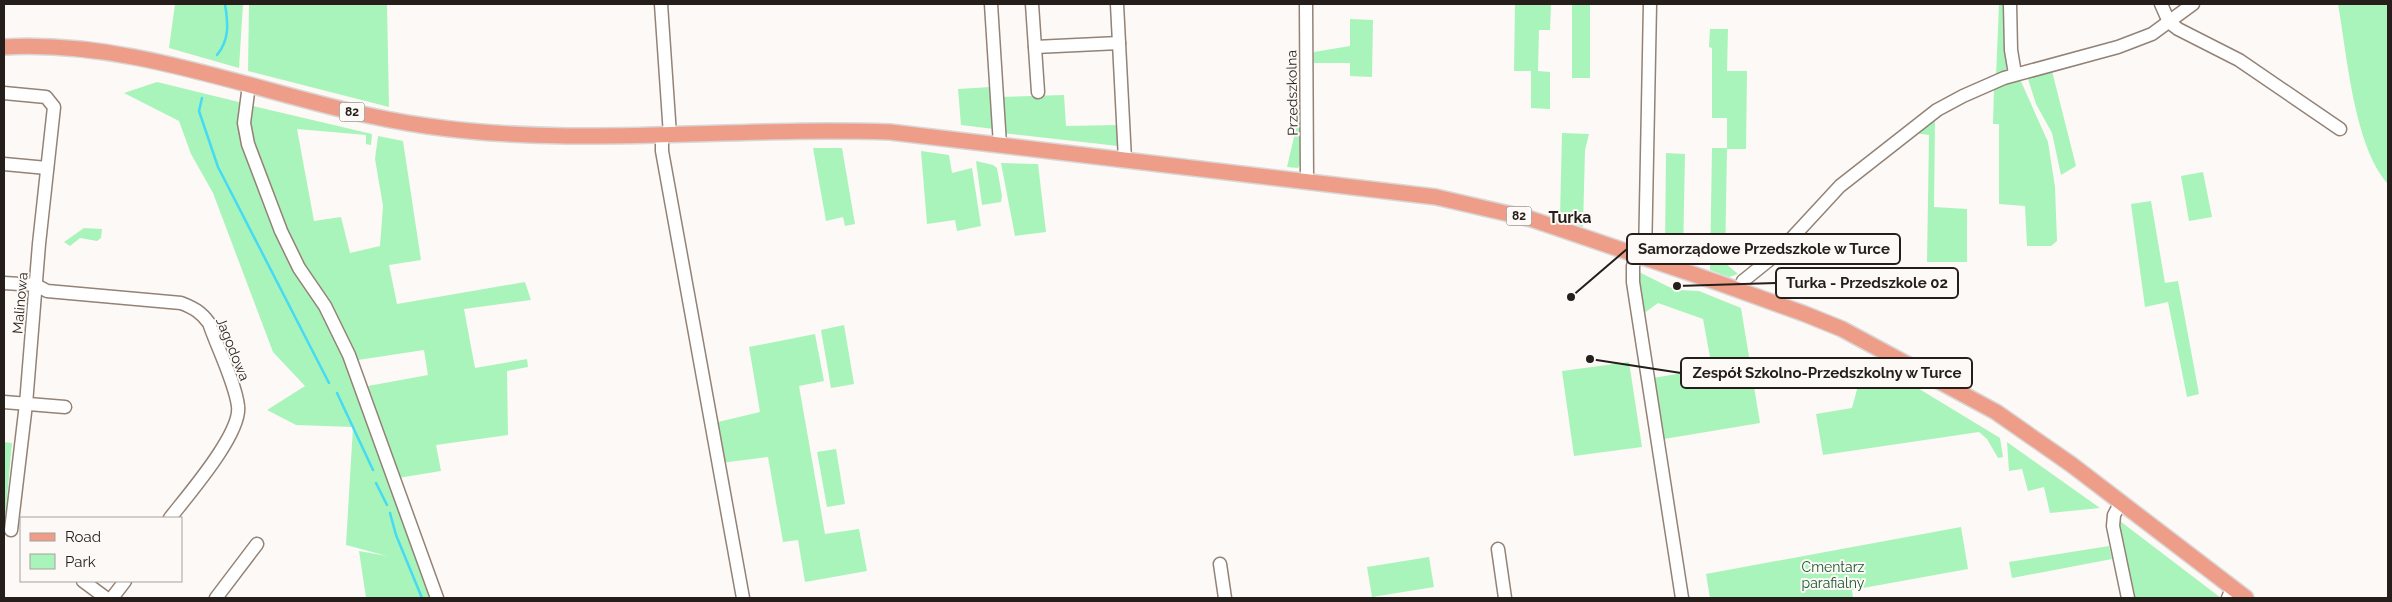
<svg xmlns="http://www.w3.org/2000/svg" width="2392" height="602" font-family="Raleway,sans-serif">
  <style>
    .green { fill: #a9f4bb }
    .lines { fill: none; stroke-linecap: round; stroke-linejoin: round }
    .stream { stroke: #46daf4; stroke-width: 2.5 }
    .minor-casing { stroke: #938276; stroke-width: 15 }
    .major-casing { stroke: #d8d6d6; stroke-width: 18 }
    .minor { stroke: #fff; stroke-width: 12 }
    .major { stroke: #ee9e88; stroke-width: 15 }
    .labels { text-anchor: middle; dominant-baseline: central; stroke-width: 4; stroke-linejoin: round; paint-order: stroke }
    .shield { fill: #fdf9f6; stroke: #66605c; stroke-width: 1 }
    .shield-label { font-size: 12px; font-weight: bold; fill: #251e1a }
    .street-label { font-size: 14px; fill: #251e1a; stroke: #fdf9f6 }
    .park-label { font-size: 14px; fill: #18572e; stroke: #fdf9f6 }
    .quarter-label { font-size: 16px; font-weight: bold; fill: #251e1a; stroke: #fdf9f6 }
    .leader { fill: none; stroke: #251e1a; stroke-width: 2 }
    .callout-dot { fill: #251e1a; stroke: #fdf9f6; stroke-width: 2 }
    .callout { fill: #fdf9f6; stroke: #251e1a; stroke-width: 2 }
    .callout-label { font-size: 15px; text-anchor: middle; font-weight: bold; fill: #251e1a }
  </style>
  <rect width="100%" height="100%" fill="#fdf9f6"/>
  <!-- green -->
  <g class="green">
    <polygon points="175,4 243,4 239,68 169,48"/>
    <polygon points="249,4 387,4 389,107 248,71"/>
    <polygon points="1515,4 1551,4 1550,30 1539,30 1538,71 1550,72 1550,109 1531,108 1531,71 1514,71"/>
    <rect x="1572" y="4" width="18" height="74"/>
    <polygon points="1999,4 2007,4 2007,67 2003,74 1996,77"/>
    <path d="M2338 4H2388V184C2354 146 2347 55 2338 4Z"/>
    <polygon points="1350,19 1373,20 1372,77 1350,76 1350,63 1314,63 1314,52 1350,46"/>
    <polygon points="1710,29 1728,29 1727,71 1747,71 1746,149 1727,149 1725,263 1738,274 1729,277 1710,270 1712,148 1727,148 1727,118 1712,118 1712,48 1709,47"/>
    <polygon points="2052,71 2076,166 2061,175 2052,133 2036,104 2027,76"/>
    <polygon points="2019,77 2048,142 2055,187 2057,241 2051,246 2027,246 2025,206 1999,204 1999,124 1993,124 1994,87"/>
    <polygon points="157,82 243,103 241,133 334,332 431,598 366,598 359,551 387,556 346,545 353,427 296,425 267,410 305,386 273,352 213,193 191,154 179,121 124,93"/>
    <polygon points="991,87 994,129 961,125 958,89"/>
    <polygon points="1064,95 1066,126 1118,125 1118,146 1002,133 1000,97"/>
    <polygon points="249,105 372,134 371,145 366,144 366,135 297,129 314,221 341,217 350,253 380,246 383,206 375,159 378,136 403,141 421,260 389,265 397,304 525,282 531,300 464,309 475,368 527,359 528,367 507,371 508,435 436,445 441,471 398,478 368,386 428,375 424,350 358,360 335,316 308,273 290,235 251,138"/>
    <polygon points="1300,111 1300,165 1298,168 1287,167"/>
    <polygon points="1932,118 1935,121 1934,207 1967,209 1967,262 1927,262 1929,135 1914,133"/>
    <polygon points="1562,133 1589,134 1585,150 1583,227 1560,217"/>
    <polygon points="813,148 842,148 855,224 845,226 843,217 826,221"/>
    <polygon points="921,151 949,155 952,173 972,168 981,226 957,231 955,220 927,224"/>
    <polygon points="1666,153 1685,154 1683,256 1665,251"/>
    <polygon points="976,161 993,165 997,168 1002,196 1001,202 982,205"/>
    <polygon points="1001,163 1038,164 1046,232 1015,236"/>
    <polygon points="2203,172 2212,217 2189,221 2181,176"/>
    <polygon points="2151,201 2165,283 2178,281 2199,394 2187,397 2168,302 2145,307 2131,204"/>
    <polygon points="84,228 102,229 101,238 97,241 80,238 70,246 64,242"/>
    <polygon points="1637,271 1669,287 1679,290 1699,291 1741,308 1760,423 1664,439 1653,378 1712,368 1703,319 1658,303 1643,314"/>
    <polygon points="844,325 854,384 831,388 821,330"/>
    <polygon points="815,334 824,381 799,386 825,534 859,529 867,571 805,582 798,540 783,542 768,457 721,463 714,423 760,412 749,347"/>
    <polygon points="1865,360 1888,370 2000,438 2003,457 1998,458 1987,439 1979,432 1823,455 1816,414 1852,408"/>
    <polygon points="1629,362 1642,447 1574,456 1562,371"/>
    <polygon points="4,442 12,443 5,519 4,519"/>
    <polygon points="2007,442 2100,508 2050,513 2044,487 2028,491 2022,469 2009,471"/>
    <polygon points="836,449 845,504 827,507 817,452"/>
    <polygon points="2116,518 2221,598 2131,598"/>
    <polygon points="1961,527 1968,569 1852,590 1853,598 1710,598 1706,574"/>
    <polygon points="2109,546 2112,559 2012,578 2009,562"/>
    <polygon points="1429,557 1434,587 1372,597 1367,567"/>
  </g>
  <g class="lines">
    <!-- stream -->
    <g class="stream">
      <path d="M217 55C230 39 228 23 225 4"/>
      <polyline points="202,98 199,111 218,167 329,383"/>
      <polyline points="337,393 373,470"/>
      <polyline points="376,483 387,505"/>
      <polyline points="390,513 396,535 422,598"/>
    </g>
    <defs>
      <g id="minor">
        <polyline points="661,4 670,135"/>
        <polyline points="991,4 1000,145"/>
        <polyline points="1032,4 1038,92"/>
        <polyline points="1117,4 1125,160"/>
        <polyline points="1306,4 1307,181"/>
        <polyline points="2010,4 2011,50 2015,74"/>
        <polyline points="2161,4 2169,22 2178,29 2239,60 2340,129"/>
        <polyline points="1035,47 1119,43"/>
        <polyline points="249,85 244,123 248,144 281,231 299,268 325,306 349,355 437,598"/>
        <polyline points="4,93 46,97 54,107 39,244 26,404 11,530"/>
        <polyline points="662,135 662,151 743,598"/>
        <polyline points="4,164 47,168"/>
        <polyline points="1636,255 1633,266 1633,282 1682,598"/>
        <polyline points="1645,258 1650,4"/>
        <path d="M4 283 36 285 47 291 181 303C194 308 201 312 209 323 217 347 235 382 238 406 242 433 188 495 170 518"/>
        <polyline points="1739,290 1743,281 1779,252 1840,186 1937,110 1963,96 2004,78 2118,47 2152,34 2193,4"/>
        <polyline points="4,402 65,407"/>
        <polyline points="2121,502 2114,515 2113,526 2128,598"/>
        <polyline points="1498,549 1505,598"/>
        <polyline points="1220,564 1225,598"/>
        <polyline points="83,581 106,598"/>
        <polyline points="112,598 125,581"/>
        <polyline points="216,598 257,544"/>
        <polyline points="2228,598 2232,588"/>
      </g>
      <path id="major" d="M4 47C150 39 284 106 427 126 580 148 735 126 890 132L1436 197 1531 219 1719 283 1805 314 1842 329 1996 412 2072 465 2246 598"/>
    </defs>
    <!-- minor casing -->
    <use href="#minor" class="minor-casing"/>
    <!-- major casing -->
    <use href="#major" class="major-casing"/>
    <!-- minor -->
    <use href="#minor" class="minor"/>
    <!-- major -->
    <use href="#major" class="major"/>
  </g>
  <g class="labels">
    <!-- shield labels -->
    <g class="shield">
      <rect x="339.5" y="102.5" width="25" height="19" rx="4"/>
      <rect x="1506.5" y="206.5" width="25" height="19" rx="4"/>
    </g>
    <g class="shield-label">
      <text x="352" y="112">82</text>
      <text x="1519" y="216">82</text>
    </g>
    <!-- street labels -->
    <g class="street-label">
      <text transform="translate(1292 93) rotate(-91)">Przedszkolna</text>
      <text transform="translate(20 303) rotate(-85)">Malinowa</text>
      <text transform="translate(233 349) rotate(68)">Jagodowa</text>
    </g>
    <!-- park labels -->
    <g class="park-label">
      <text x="1833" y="567">Cmentarz<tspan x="1833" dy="16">parafialny</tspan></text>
    </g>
    <!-- quarter labels -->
    <g class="quarter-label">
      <text x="1570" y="217">Turka</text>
    </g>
  </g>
  <!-- callouts -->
  <path class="leader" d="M1571 297L1627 249M1677 286L1776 283M1590 359L1681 373"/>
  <g class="callout-dot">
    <circle cx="1571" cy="297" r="5"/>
    <circle cx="1677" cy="286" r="5"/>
    <circle cx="1590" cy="359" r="5"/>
  </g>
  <g class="callout">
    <rect x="1627" y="234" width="273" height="30" rx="5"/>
    <rect x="1776" y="268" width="182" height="30" rx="5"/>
    <rect x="1681" y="358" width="291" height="30" rx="5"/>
  </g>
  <g class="callout-label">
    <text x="1764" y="254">Samorządowe Przedszkole w Turce</text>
    <text x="1867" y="288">Turka - Przedszkole 02</text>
    <text x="1827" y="378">Zespół Szkolno-Przedszkolny w Turce</text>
  </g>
  <!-- border -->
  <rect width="2392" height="602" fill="none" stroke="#251e1a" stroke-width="10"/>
  <!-- legend -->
  <rect x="20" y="517" width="162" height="65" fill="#fdf9f6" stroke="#a7a19e"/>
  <rect x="30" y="533" width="25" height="8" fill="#ee9e88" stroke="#a7a19e"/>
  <text x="65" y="542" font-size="15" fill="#251e1a">Road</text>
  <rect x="30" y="554" width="25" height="15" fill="#a9f4bb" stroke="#a7a19e"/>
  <text x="65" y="567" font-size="15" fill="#251e1a">Park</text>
</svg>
